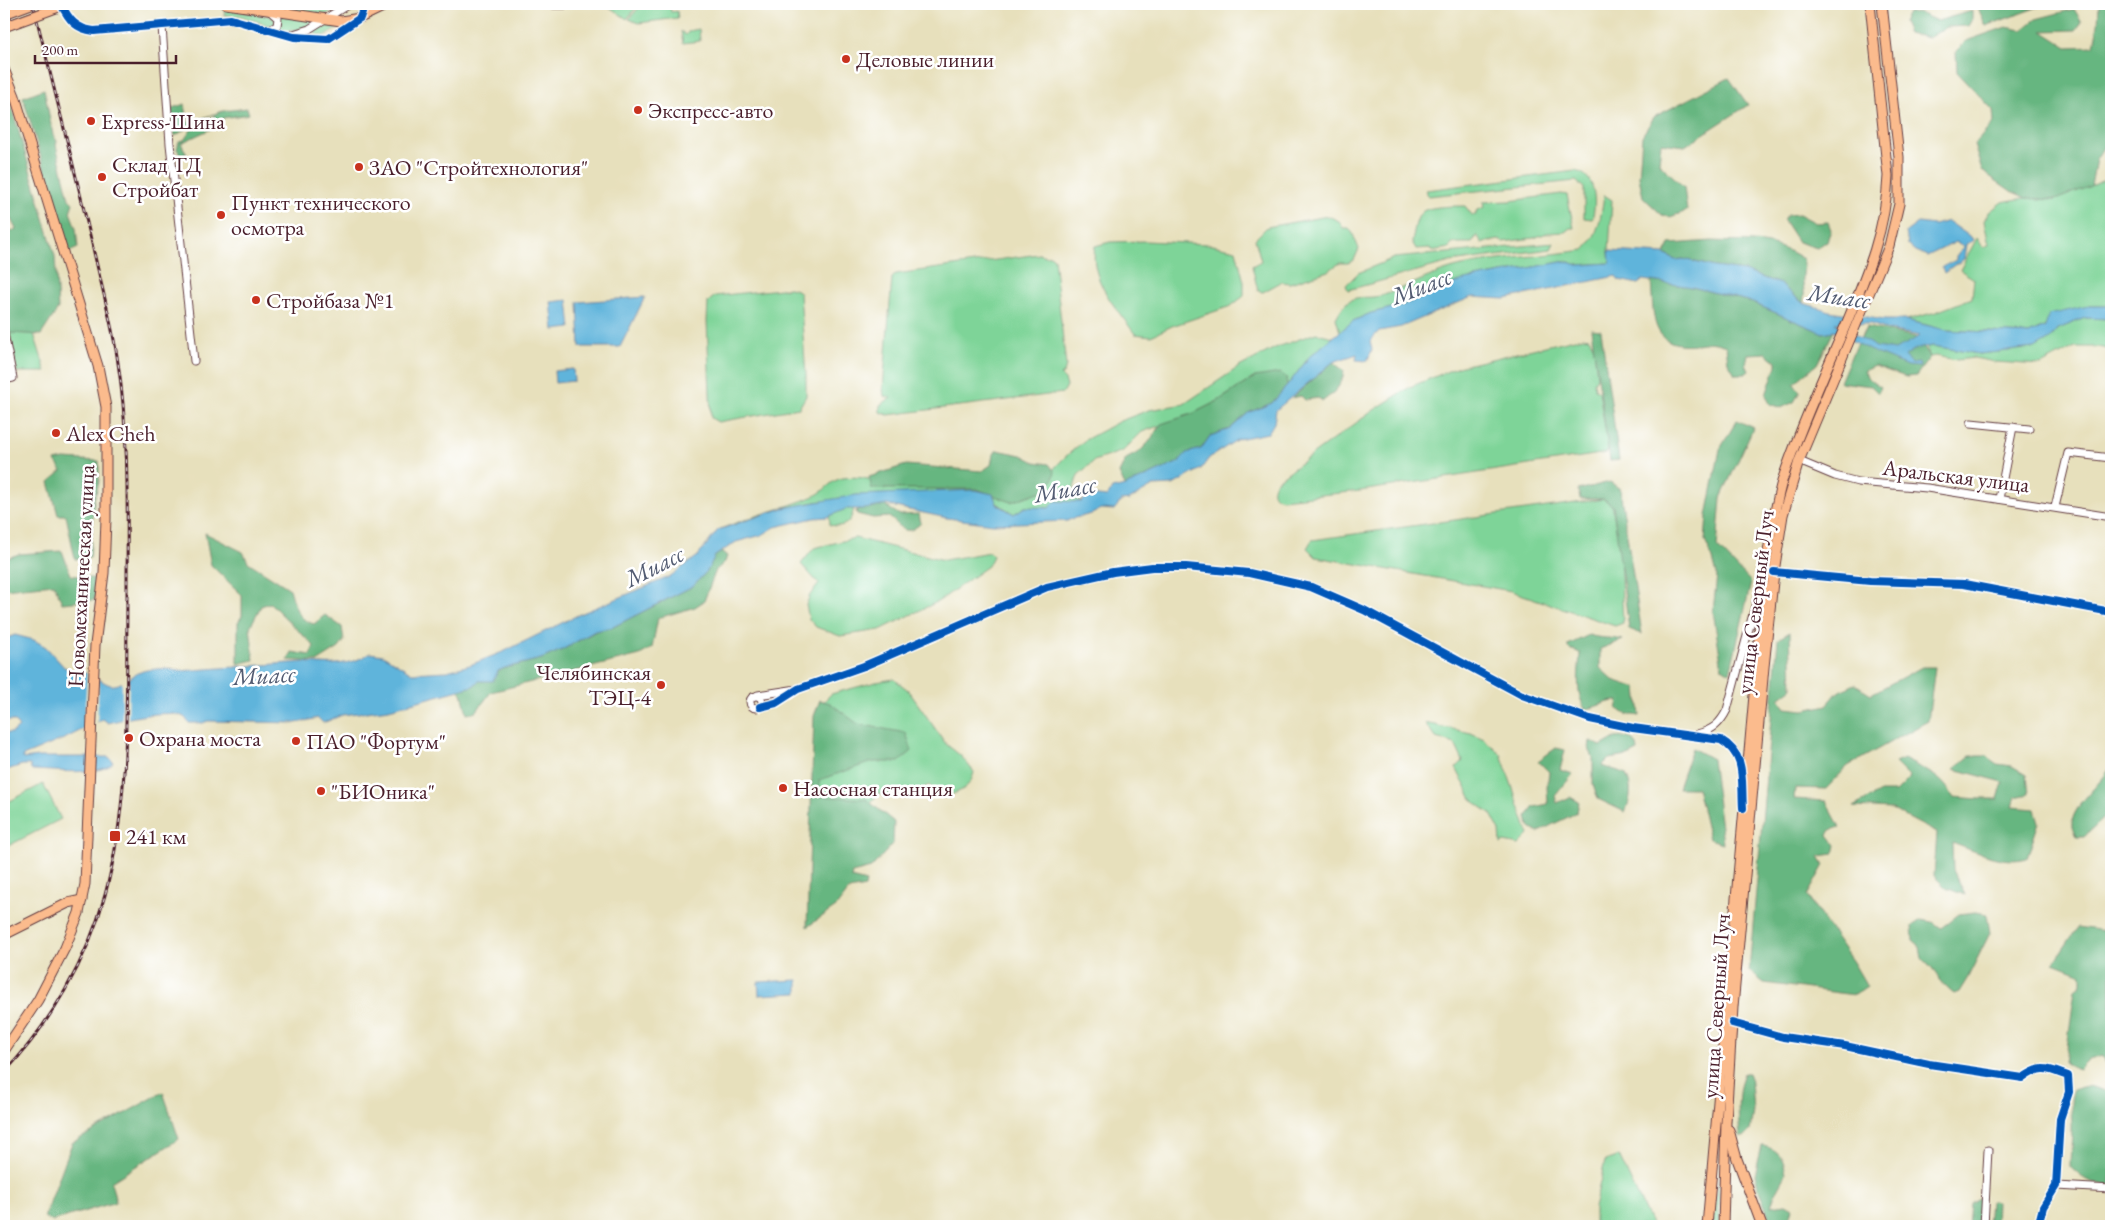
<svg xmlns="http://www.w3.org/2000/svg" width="2115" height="1230" font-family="'EB Garamond',serif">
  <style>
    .green { fill: #7ed498; stroke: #647a62 }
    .forest { fill: #66b680; stroke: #586a56 }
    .water { fill: #5fb4db; stroke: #546a83; fill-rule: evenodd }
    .pier { fill: #e7e0bc }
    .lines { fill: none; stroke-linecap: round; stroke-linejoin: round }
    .minor-casing { stroke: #623c41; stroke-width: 9 }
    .major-casing { stroke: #623c41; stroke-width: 11 }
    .minor { stroke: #fff; stroke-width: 7 }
    .major { stroke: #fbbb8d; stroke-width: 9 }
    .tram { stroke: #4a1f2b; stroke-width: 1 }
    .rail-casing { stroke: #4a1f2b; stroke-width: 3 }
    .rail { stroke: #fff; stroke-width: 1; stroke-dasharray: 4; stroke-linecap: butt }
    .major-bridge-casing { stroke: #623c41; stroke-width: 11; stroke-linecap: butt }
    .major-bridge { stroke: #fbbb8d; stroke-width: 9 }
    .cycleway-casing { stroke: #fff; stroke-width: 11 }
    .cycleway { stroke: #0057b8; stroke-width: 8 }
    .poi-dot { fill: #c8321e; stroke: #fff; stroke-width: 2 }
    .labels { text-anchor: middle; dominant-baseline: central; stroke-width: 5; stroke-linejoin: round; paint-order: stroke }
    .poi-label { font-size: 22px; fill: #4a1f2b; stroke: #fff; text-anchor: start }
    .street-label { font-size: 22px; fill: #4a1f2b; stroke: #fff }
    .water-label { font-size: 24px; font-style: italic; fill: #525b71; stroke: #fff }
  </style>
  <rect width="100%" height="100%" fill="#fff"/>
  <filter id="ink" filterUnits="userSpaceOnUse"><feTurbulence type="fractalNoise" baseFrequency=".02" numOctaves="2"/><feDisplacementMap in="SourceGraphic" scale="10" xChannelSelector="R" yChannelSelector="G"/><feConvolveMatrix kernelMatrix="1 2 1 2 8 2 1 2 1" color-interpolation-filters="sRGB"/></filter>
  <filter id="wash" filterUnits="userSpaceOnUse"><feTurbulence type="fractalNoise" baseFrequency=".0096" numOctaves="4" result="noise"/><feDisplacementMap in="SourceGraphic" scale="20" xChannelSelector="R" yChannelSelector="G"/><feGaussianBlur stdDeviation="1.12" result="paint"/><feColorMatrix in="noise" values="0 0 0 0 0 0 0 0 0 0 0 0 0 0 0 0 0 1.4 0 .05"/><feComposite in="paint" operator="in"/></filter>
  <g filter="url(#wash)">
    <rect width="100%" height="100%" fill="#e7e0bc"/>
    <!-- green -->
    <g class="green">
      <polygon points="254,4 325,4 335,9 324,16"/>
      <polygon points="605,4 639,4 627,19"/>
      <polygon points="642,4 670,4 671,12 677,11 678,18 639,23 629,19"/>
      <polygon points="225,9 270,16 275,19 275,24 270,26 241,16 224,15"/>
      <path d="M279 15 316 21C303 30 292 33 278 29L281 21Z"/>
      <polygon points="324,24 344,25 324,36 315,34 316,29"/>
      <polygon points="699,29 700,41 683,43 681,31 686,35 689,31"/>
      <path d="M1575 171C1596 174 1597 202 1592 219L1584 218V188L1576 181 1428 196 1426 190Z"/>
      <polygon points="2111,179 2111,306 2088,306 2029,334 1946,330 1906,320 1936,312 1972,298 1974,279 1960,270 1977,238 1983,247 1989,245 1984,221 1988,213 2002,202 2024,198 2054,200 2102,181"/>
      <path d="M1561 194 1567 195 1574 228H1570L1565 232 1547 233 1534 238 1503 242 1499 240 1482 243 1477 235 1472 243H1452L1449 248 1431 251 1430 248 1416 249 1412 242C1414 234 1415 218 1422 212 1428 206 1456 206 1465 206L1472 215H1476V211L1484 207 1483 202 1510 201Z"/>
      <path d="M1604 195 1612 200 1609 251 1610 263 1578 265 1566 261 1465 280 1400 306 1371 313 1353 321 1340 332 1336 318C1352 287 1361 303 1387 294 1412 285 1435 272 1462 266 1500 258 1544 256 1584 250 1599 235 1601 216 1604 195Z"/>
      <polygon points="1328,216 1339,221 1343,228 1349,228 1352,232 1359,249 1354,260 1348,263 1340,263 1328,271 1290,283 1281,282 1263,292 1258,291 1252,266 1261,261 1255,239 1267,227"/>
      <path d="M1145 241 1207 244 1236 250 1244 282V296L1231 306 1172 326 1151 336 1135 334C1117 309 1089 280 1095 246L1110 242Z"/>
      <polygon points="1554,243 1551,249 1450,262 1348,290 1346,285 1358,273 1394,258"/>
      <polygon points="1039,254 1046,256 1050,255 1054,258 1066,366 1064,373 1060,375 1065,380 1067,386 1063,393 888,415 880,412 880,405 891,398 884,396 883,389 892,278 896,274"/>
      <polygon points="790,288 797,290 800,294 806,375 806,396 799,408 718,422 711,418 707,321 708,302 715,296"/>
      <polygon points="2085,318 2111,319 2111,350 2098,347 2075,347 2041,365 1995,362 1974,358 1957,360 1935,356 1930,357 1926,347 1933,346 1979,354 2034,348 2050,339 2058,329"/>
      <polygon points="10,333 34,334 46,372 17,372"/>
      <path d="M1316 333 1334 337 1310 356 1287 386 1286 377H1255L1218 401 1192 414 1142 432 1123 451 1094 461 1078 475 1072 494 1081 502 1056 501 1049 508 1025 507 1014 514 997 503 856 495C853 513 853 530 830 525L829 512 821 501 783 508 718 530C750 516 783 509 814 496 825 492 830 480 843 478 859 476 869 478 883 485L1045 478 1065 457 1085 440 1120 421 1149 410 1184 404 1239 367 1275 348Z"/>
      <path d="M1583 337 1589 338 1594 347 1597 377 1594 382 1595 389 1599 391 1608 446 1607 453 1360 491 1282 499C1271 497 1271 489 1276 481L1374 410 1410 387 1458 367Z"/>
      <polygon points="1604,499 1612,504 1620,552 1623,623 1615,626 1511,591 1316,557 1307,548 1312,540"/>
      <polygon points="855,538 944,560 990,552 993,556 988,566 939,601 880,630 840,636 816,627 809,619 806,605 810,595 819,584 801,564 814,548"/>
      <path d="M894 679 908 690 946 744 961 756 974 772C970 790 958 792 942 798L929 785C913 795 896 794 878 794L871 802 867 816 814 854 820 705 831 694 876 682Z"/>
      <polygon points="1425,723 1471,733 1484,739 1501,754 1529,835 1519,845 1504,842 1501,844 1500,831 1491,814 1473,801 1456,768 1463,761 1455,744 1436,738"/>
      <polygon points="43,784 61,819 4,848 4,804"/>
      <polygon points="1619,1156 1652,1226 1594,1226 1594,1208 1605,1161"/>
      <polygon points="1719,1174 1719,1226 1711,1226"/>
    </g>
    <!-- forest -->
    <g class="forest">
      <polygon points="1990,4 2046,4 1986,26 1978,8"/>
      <polygon points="2099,4 2111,4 2111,142 2106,143 2096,159 2091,186 2055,200 2026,198 2011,191 1982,171 1974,145 1994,122 1993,110 1957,72 1956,51 1966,41 2006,27 2022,30 2036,19 2074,9 2082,22 2076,30 2042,31 2067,47 2094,46 2098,25"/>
      <polygon points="1972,11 1972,21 1969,26 1947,27 1928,38 1908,33 1903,22 1908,13 1917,12 1937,21"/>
      <polygon points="1729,78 1748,105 1685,146 1661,143 1659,163 1684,187 1687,211 1670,217 1662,215 1643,197 1639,177 1642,136 1654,117"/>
      <polygon points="44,89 53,135 57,141 56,145 69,199 73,203 70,212 76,228 78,248 69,252 23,97"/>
      <polygon points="4,95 10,101 55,256 58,309 41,335 10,333 4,297 4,235 16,229 9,216 4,214"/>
      <polygon points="185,104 188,123 223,111 247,108 249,114 223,118 221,124 181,143 187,155 180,154 177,149 179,141 184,140 191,130 215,116 213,114 191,125 175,136 172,123 172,108"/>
      <polygon points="1799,214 1816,223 1828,222 1831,230 1827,241 1817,248 1798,242 1783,219 1788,215"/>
      <path d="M1712 241C1750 243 1769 237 1803 259 1805 266 1803 270 1803 276 1802 287 1806 289 1803 303L1780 284 1744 271 1715 267 1683 259 1675 260 1665 254 1670 244Z"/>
      <path d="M1651 281 1692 287 1748 301 1823 333 1834 331 1817 364 1794 383 1800 392 1794 402 1781 408 1770 404 1766 395 1776 366V361L1766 353 1748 354 1746 364 1749 371 1745 374H1735L1728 362 1726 346C1710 341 1712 342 1696 344 1649 349 1654 316 1651 281Z"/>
      <polygon points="1867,327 1916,337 1930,357 1916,376 1906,377 1874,366 1864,371 1868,378 1881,387 1878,393 1871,386 1840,382 1855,347"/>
      <polygon points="1591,329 1601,330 1619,460 1610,461"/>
      <path d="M1333 362 1344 371C1342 386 1335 392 1323 401L1318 398 1305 400 1301 396 1292 398Z"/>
      <polygon points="1280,373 1286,377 1287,386 1272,403 1248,413 1230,429 1210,436 1201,449 1187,453 1179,462 1125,486 1119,473 1126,459 1139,452 1149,442 1161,424 1192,414 1218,401 1255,377"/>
      <polygon points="1737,420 1753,428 1721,498 1717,547 1751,582 1730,673 1722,668 1713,611 1717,575 1713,559 1705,541 1707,516 1720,449"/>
      <polygon points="997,450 1022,455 1035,462 1049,464 1055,472 1053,480 1042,491 1011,502 977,489 872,489 869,477 906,465 982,471 991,465 993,455"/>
      <polygon points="64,459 99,461 99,482 94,500 90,557 75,559 66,515 58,515 49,482 62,471 55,461"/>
      <polygon points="1610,482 1620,489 1642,634 1629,629 1613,506 1604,499 1580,499 1578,490"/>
      <path d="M882 504 900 515 919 514 921 523C905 538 902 527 889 517L873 518 857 514 856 511 863 507Z"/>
      <path d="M205 533 243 552 248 562 290 589C295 605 296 619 314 624L325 615 342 627 344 641 339 648 317 662 288 660 292 652 310 655 314 646 270 603 261 606 250 627 254 660 238 664V622L242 616V595L211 565Z"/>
      <polygon points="62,551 71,575 97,579 95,600 62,603 54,584 4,589 4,559 19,554"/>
      <polygon points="722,552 727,556 725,562 716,570 704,601 695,607 658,618 652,648 640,655 491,692 476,712 467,714 462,693 459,690 473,686 479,681 493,680 498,671 505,668 541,659 562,650 596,631 611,628 693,586 707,571 715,556"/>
      <polygon points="1790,632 1792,688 1779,698 1786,708 1804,710 1827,705 1838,692 1855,684 1871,694 1922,667 1935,667 1928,721 1848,766 1826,789 1795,788 1794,799 1826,801 1840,827 1831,830 1828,835 1836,845 1834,854 1819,856 1824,865 1807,896 1853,962 1867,986 1854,995 1764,983 1749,971 1778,639"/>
      <path d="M1589 635C1600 639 1611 637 1623 640L1600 649V668L1613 680 1637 688 1640 716 1626 714 1617 709 1619 701C1607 700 1597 708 1585 709 1575 692 1579 672 1580 653L1568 648V645Z"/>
      <polygon points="820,700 830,703 858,724 906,733 912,751 899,762 872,762 819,780 821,796 866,799 894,822 893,844 871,868 852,873 851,878 866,882 865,887 849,890 836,907 807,927 814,716"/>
      <path d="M1624 737C1633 739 1637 741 1638 751L1628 756 1609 759 1602 766 1625 773C1633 786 1631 799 1625 812L1598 799 1593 784V757L1589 749 1590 741 1601 746 1615 738Z"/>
      <path d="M1556 748 1565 750 1560 770 1573 774 1555 796 1557 803 1570 797 1579 802 1577 812C1564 820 1551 824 1538 833L1529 826 1527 816 1534 807 1548 804 1547 787 1549 772 1538 761Z"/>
      <polygon points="1692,748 1712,759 1723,843 1709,839 1697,788 1678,788"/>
      <path d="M1970 756H1986L1997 764 2012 766 2027 775 2029 794 2015 797 2012 807 2035 809 2039 822 2027 858C2002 865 1975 851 1952 843L1953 870 1965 895 1946 888 1934 876 1937 833 1891 809 1854 807 1880 792H1896L1910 778 1895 763 1904 759C1924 770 1942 775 1953 797L1979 799H1998L2003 782 1954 769Z"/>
      <path d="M2111 766V812L2084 837H2076C2075 834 2073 829 2072 826 2070 807 2103 783 2111 766Z"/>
      <path d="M1975 912 1987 914 1990 933 1967 979 1959 992 1954 994C1941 985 1935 969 1922 959L1920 946 1913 940 1912 926 1921 920 1933 922 1941 928 1959 914Z"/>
      <polygon points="2078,927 2111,932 2111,1072 2109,1071 2103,1056 2089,1060 2079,1070 2065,1063 2075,989 2082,983 2082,974 2054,963"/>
      <path d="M1744 1073H1748L1751 1081 1753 1111 1750 1131 1744 1137 1740 1136C1738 1114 1736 1093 1744 1073Z"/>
      <path d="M2086 1086C2095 1087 2102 1091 2111 1092V1185C2091 1184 2085 1181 2070 1167 2070 1154 2072 1143 2072 1130 2073 1117 2068 1101 2074 1090Z"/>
      <polygon points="163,1092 179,1139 111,1182 116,1202 52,1221 44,1218 72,1143"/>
      <path d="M1762 1146C1779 1149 1783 1157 1786 1173L1775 1193 1771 1206 1786 1204 1793 1208 1788 1224 1790 1226H1772L1760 1193 1755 1175Z"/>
      <polygon points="1981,1196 1979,1226 1968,1226 1970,1203"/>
      <polygon points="1989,1201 1996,1202 1995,1226 1987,1226"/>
    </g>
    <!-- water -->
    <g class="water">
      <polygon points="1948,221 1972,238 1973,241 1966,244 1964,259 1944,273 1942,267 1956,260 1956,256 1964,246 1956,242 1927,256 1915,251 1908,245 1906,232 1918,223 1934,225"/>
      <path d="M1609 251 1664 254 1675 260 1683 259 1715 267 1744 271 1780 284 1803 303 1830 311 1884 320H1906L1946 330 2029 334 2045 327 2049 315 2088 306H2111V319L2085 318 2058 329 2050 339 2035 348 1979 354 1933 346 1915 349 1905 356 1912 364 1919 363 1920 367 1907 366 1869 350 1834 331 1823 333 1748 301 1692 287 1643 280 1638 284 1619 280 1616 276 1505 299 1472 297 1401 327 1379 331 1370 341 1372 350 1367 361 1356 360 1357 354 1333 362 1276 410 1274 423 1268 433 1238 439 1209 458 1201 469 1173 485 1153 486 1129 500 1121 501 1114 510 1100 509C1092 517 1078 515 1067 521L993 524 947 518 886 505 866 509H846L827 517 814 518 775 527 762 535 736 542 715 556 707 571 693 586 611 628 595 631 562 650 541 659 505 668 498 671 493 681H479L473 686 459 690 389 709 342 715 323 723 318 718 296 723 208 721 203 723H189C187 721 186 718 184 717 169 708 124 719 108 723L103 719 66 738 23 756V759L38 757H109L113 762C105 777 47 770 31 770L30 765H22L4 771V733H12L19 727 14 721H4V639L15 635 34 640 46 647 64 667 79 674C93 668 98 682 111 685 120 687 133 674 143 671 153 668 169 668 179 671L304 662C325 666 352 666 370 653L383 655 412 673 447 671 470 665 505 651 580 614 669 577 698 556 718 530 783 508 856 495 975 490 993 494 997 504 1014 514 1025 507 1049 508 1056 501 1081 502 1089 495 1107 497 1112 489 1125 486 1179 462 1186 453 1201 449 1210 436 1230 429 1248 413 1272 403 1287 386 1310 356 1353 321 1371 313 1400 306 1465 280 1566 261 1578 265 1610 263ZM1835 323 1871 324 1888 330 1920 336 1895 350 1876 347Z"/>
      <polygon points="645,297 620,347 580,347 578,302"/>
      <polygon points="568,300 571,328 554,330 551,302"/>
      <polygon points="573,369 574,381 555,383 554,371"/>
      <polygon points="798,980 798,993 759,995 758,982"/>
    </g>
    <!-- pier -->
    <g class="pier">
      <polygon points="87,670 94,671 99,676 97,725 84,732"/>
      <polygon points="129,675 128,721 122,722 122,679"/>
    </g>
  </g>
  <g filter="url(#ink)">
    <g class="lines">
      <defs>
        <g id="minor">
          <path d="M61 4C69 20 76 29 94 31L231 19 294 37 328 39 360 18 363 9 357 4"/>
          <polyline points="162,26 170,144 194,361"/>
          <polyline points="268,30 277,26 278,18 270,11"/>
          <polyline points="290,35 309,29 349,4"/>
          <polyline points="4,334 13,378 4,380"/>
          <polyline points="1971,423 2029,429"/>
          <polyline points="1799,461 1835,476 1858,482 1927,488 2111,517"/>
          <polyline points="1999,499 2013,427"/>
          <polyline points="2055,507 2068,453 2111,458"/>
          <polyline points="1774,572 1870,581 1964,584 2111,612"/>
          <polyline points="758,695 797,689"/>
          <circle cx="756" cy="702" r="6"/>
          <path d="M760 707 776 703 798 689 864 666 1047 587 1113 572 1152 567H1186L1249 573 1311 587 1364 610 1522 695 1590 719 1633 728 1721 740C1745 753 1741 771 1742 795"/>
          <path d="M1697 734C1713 730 1720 724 1727 710L1760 588"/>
          <path d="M1732 1023 1783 1037 1845 1046 1929 1064 2023 1078C2042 1064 2048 1069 2068 1076L2069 1092 2060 1119 2056 1186 2043 1207 2038 1226"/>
          <polyline points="2056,1186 2111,1189"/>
          <polyline points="1984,1226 1988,1150"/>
        </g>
        <g id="major">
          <polyline points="226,4 341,21 360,18 389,4"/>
          <polyline points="554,4 565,4"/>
          <polyline points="4,14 31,4"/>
          <polyline points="4,69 15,96 98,366 106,407 106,519 104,573 95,645 85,884 79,913 65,948 38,1000 4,1051"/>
          <polyline points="4,935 68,903 82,900"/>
          <polyline points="1729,1130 1737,1159 1762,1226"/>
          <path d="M1707 1226 1765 571C1770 540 1774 508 1783 478 1801 425 1825 373 1847 322 1867 274 1886 229 1888 176L1870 4"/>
          <polyline points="1723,1226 1726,1122 1733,1007 1764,667 1774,572 1783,515 1799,461 1889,246 1899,204 1899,157 1882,4"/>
        </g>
      </defs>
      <!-- minor casing -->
      <use href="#minor" class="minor-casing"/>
      <!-- major casing -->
      <use href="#major" class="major-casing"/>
      <!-- minor -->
      <use href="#minor" class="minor"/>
      <!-- major -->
      <use href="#major" class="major"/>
      <!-- tram -->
      <polyline class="tram" points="4,22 52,4"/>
      <defs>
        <path id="rail" d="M4 1073C50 1024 87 961 105 895 131 799 126 695 127 596 127 515 130 436 117 356 111 320 101 284 93 248 74 166 53 85 33 4"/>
      </defs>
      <!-- rail casing -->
      <use href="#rail" class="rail-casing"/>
      <!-- rail -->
      <use href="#rail" class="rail"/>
      <defs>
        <polyline id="major-bridge" points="4,27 67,4"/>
      </defs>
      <!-- major-bridge casing -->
      <use href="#major-bridge" class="major-bridge-casing"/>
      <!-- major-bridge -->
      <use href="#major-bridge" class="major-bridge"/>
      <defs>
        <g id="cycleway">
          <path d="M61 4C69 20 76 29 94 31L231 19 294 37 328 39 360 18 363 9 357 4"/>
          <polyline points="1774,572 1870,581 1964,584 2111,612"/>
          <path d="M760 707 776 703 798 689 864 666 1047 587 1113 572 1152 567H1186L1249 573 1311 587 1364 610 1522 695 1590 719 1633 728 1721 740C1747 755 1741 781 1743 808"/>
          <path d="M1732 1023 1783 1037 1845 1046 1929 1064 2023 1078C2042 1064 2048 1069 2068 1076L2069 1092 2060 1119 2056 1186 2043 1207 2038 1226"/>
        </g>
      </defs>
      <!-- cycleway casing -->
      <use href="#cycleway" class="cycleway-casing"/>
      <!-- cycleway -->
      <use href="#cycleway" class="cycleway"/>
    </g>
  </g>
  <!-- markers -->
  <g class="poi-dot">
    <circle cx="846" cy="59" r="5"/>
    <circle cx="638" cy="110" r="5"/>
    <circle cx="91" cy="121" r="5"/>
    <circle cx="359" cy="167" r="5"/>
    <circle cx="102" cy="177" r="5"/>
    <circle cx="221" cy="215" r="5"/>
    <circle cx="256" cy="300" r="5"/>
    <circle cx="56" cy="433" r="5"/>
    <circle cx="661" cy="685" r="5"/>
    <circle cx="129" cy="738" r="5"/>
    <circle cx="296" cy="741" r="5"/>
    <circle cx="783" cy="788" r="5"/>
    <circle cx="321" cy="791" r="5"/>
    <rect x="109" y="830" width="12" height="12" rx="2.5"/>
  </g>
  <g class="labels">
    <!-- poi labels -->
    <g class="poi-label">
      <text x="856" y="59">Деловые линии</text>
      <text x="648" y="110">Экспресс-авто</text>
      <text x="101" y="121">Express-Шина</text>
      <text x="112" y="164">Склад ТД<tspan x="112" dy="25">Стройбат</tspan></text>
      <text x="369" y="167">ЗАО "Стройтехнология"</text>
      <text x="231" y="202">Пункт технического<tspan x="231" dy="25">осмотра</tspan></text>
      <text x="266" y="300">Стройбаза №1</text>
      <text x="66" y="433">Alex Cheh</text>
      <text x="651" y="672" text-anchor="end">Челябинская<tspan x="651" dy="25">ТЭЦ-4</tspan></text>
      <text x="139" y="738">Охрана моста</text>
      <text x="306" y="741">ПАО "Фортум"</text>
      <text x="793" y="788">Насосная станция</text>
      <text x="331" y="791">"БИОника"</text>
      <text x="126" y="836">241 км</text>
    </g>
    <!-- street labels -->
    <g class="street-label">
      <text transform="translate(1956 476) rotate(7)">Аральская улица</text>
      <text transform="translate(81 576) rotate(-87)">Новомеханическая улица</text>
      <text transform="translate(1755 602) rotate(-83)">улица Северный Луч</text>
      <text transform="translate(1716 1006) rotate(-86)">улица Северный Луч</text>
    </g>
    <!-- water labels -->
    <g class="water-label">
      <text transform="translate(1421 286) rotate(-21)">Миасс</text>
      <text transform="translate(1839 296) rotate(8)">Миасс</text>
      <text transform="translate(1065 489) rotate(-10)">Миасс</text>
      <text transform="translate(654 566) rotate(-27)">Миасс</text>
      <text transform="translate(264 675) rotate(-3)">Миасс</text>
    </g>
  </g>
  <!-- margin -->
  <rect width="2115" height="1230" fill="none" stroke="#fff" stroke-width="20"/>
  <!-- scale -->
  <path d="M35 55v8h141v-8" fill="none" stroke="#4a1f2b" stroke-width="2.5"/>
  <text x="42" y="55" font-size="15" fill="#4a1f2b" stroke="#ffffff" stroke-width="4" paint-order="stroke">200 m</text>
</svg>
